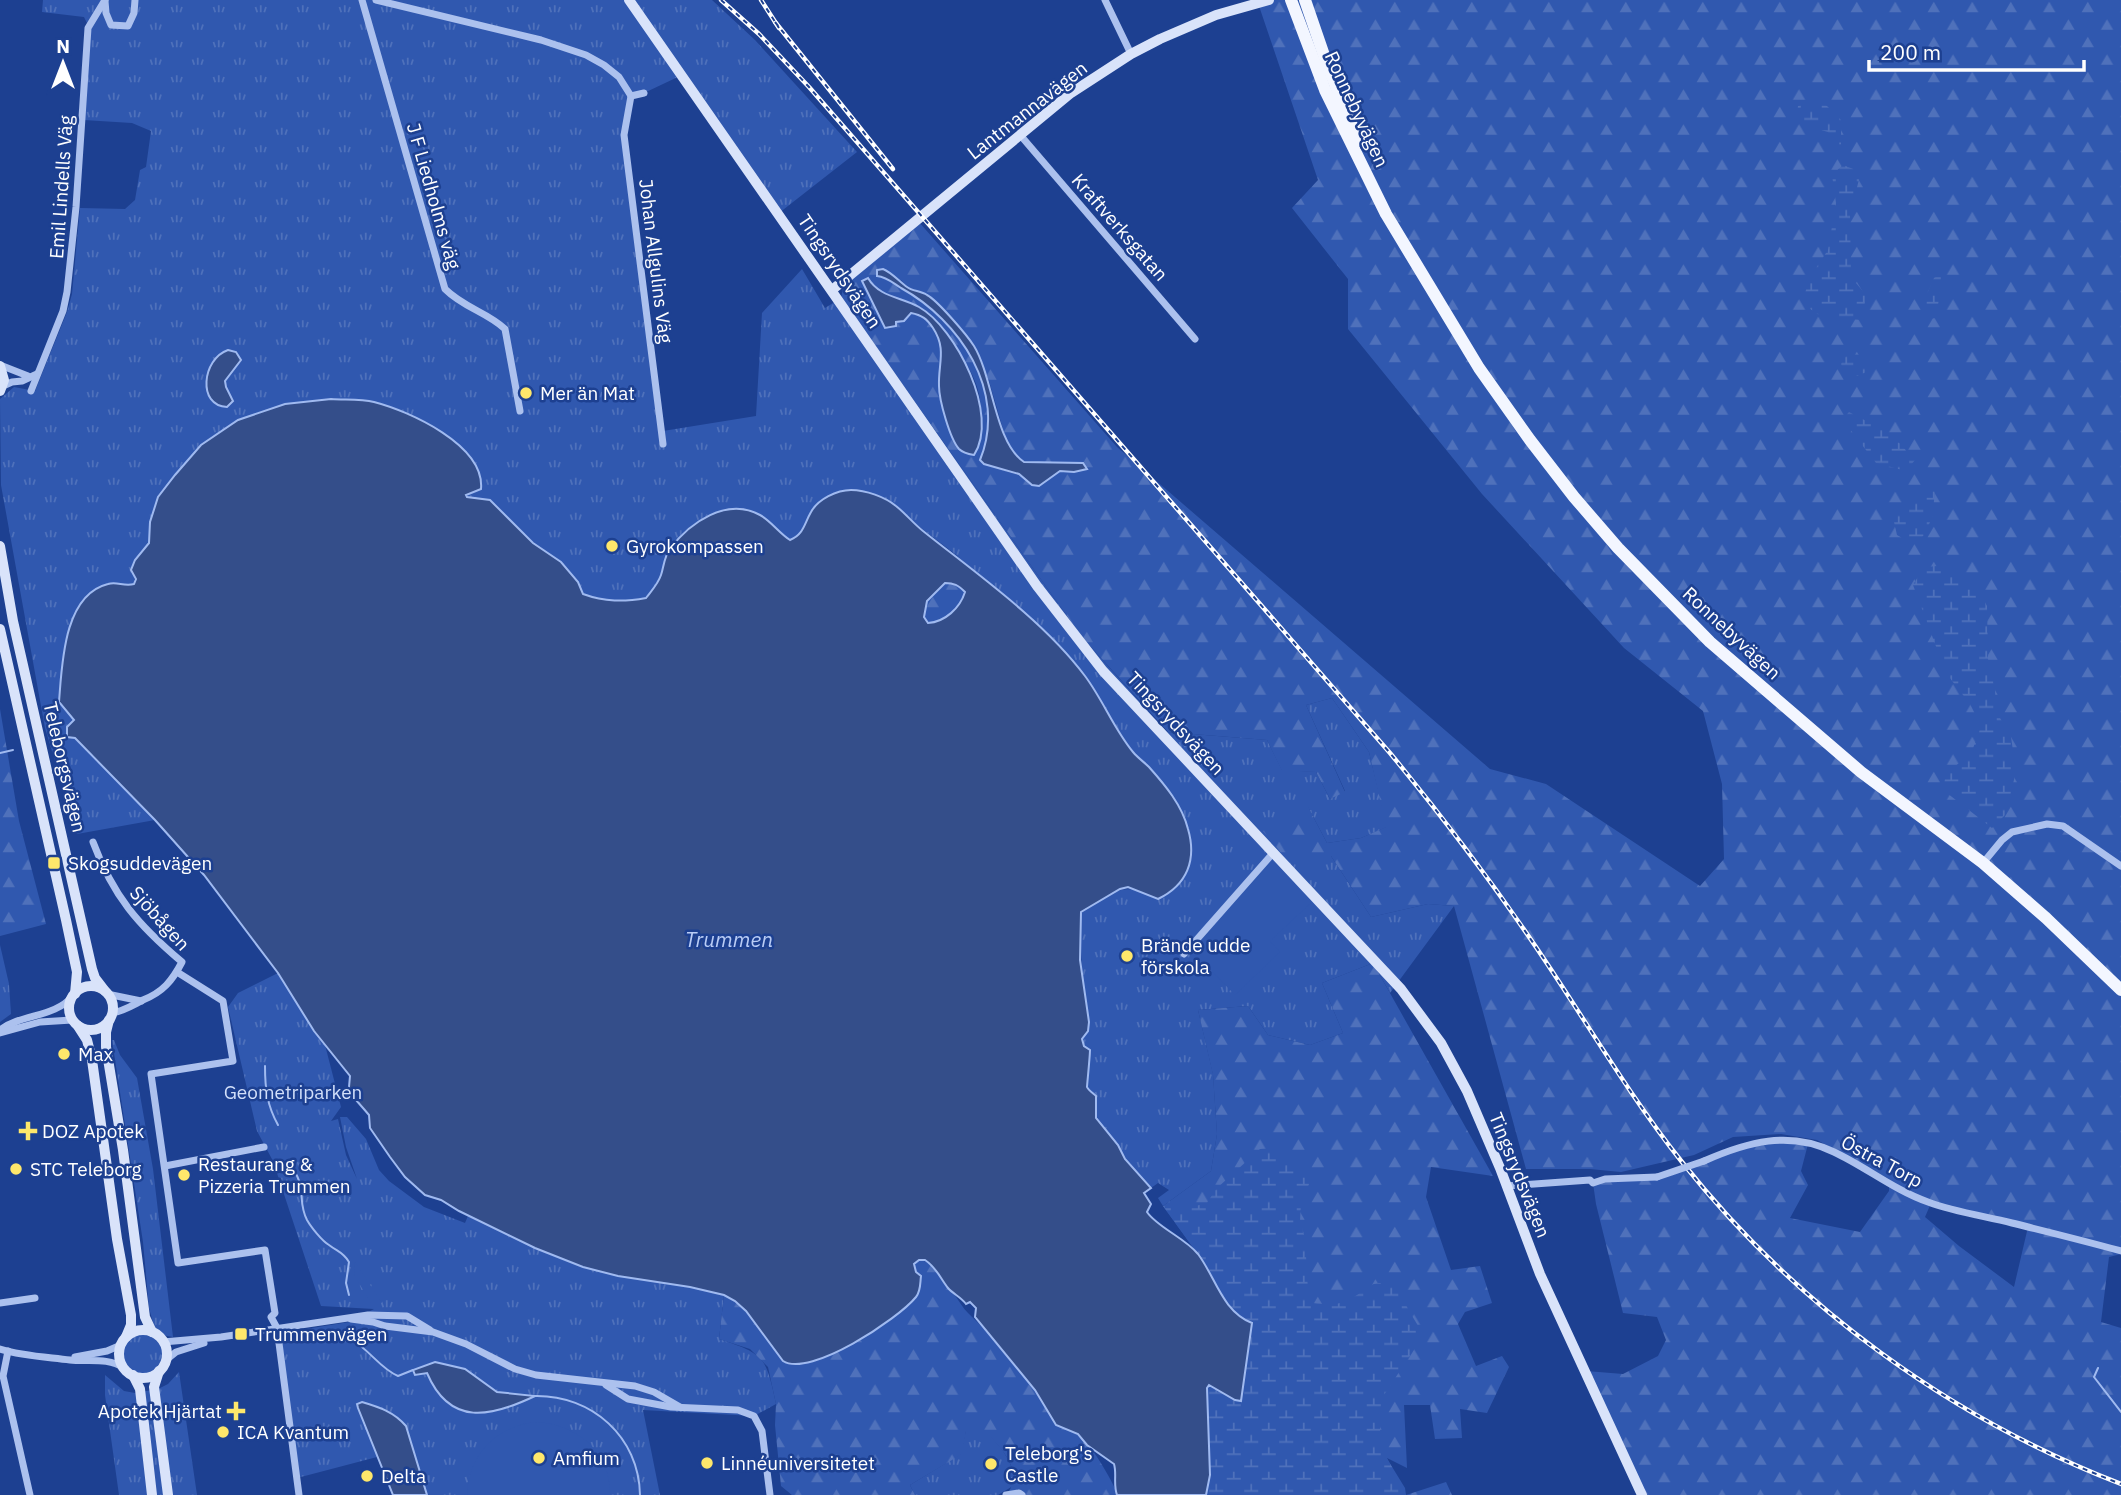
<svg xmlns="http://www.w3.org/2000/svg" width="2121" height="1495" font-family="'IBM Plex Sans',sans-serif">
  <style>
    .grass { fill: url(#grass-tufts) }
    .forest { fill: url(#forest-firs); fill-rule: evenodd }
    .wetland { fill: url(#wetland-marsh) }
    .garden { fill: #3058af }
    .water { fill: #344e8a; stroke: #a0baf0; stroke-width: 2; fill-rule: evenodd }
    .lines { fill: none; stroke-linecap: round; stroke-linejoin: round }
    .stream { stroke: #a0baf0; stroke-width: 2 }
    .street { stroke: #acc1ee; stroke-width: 7 }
    .secondary { stroke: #d9e3fa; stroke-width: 10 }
    .primary { stroke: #f3f6ff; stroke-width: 12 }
    .rail-casing { stroke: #fff; stroke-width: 4.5 }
    .rail { stroke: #1d4091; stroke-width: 2; stroke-dasharray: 5; stroke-linecap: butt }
    .street-bridge { stroke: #acc1ee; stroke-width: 7 }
    .poi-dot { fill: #fee76b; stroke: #1d4091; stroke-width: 2.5 }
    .labels { text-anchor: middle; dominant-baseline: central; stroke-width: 5; stroke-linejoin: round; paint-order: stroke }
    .street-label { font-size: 19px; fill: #fff; stroke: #1d4091 }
    .poi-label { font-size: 19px; fill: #fff; stroke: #1d4091; text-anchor: start }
    .park-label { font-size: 19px; fill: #d2dffa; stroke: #1d4091 }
    .water-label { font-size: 21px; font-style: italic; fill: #b9ccf5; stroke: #1d4091 }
  </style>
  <defs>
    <pattern id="grass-tufts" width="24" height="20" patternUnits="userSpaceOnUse" patternTransform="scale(1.75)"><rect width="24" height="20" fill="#3058af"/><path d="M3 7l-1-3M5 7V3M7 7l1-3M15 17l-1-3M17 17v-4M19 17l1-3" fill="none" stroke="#4f71bb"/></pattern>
    <pattern id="forest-firs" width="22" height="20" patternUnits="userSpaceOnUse" patternTransform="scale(1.75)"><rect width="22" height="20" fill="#3058af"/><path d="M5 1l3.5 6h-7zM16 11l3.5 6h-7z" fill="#4f71bb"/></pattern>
    <pattern id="wetland-marsh" width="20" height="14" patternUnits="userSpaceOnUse" patternTransform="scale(1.75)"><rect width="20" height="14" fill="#3058af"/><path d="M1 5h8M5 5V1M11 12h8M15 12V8" fill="none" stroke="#4f71bb"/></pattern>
  </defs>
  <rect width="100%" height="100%" fill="#1d4091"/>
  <!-- grass -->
  <g class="grass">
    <path d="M43 0H712L755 40 857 152 779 213 682 75 644 93 631 96 624 135 663 431 756 416 762 313 802 269 825 308 841 298 1082 637 1167 732 1267 740 1282 770 1316 772 1330 799 1345 791 1306 705 1332 698 1369 752 1387 827 1361 838 1327 843 1308 807 1331 856 1371 917 1428 904 1454 906 1390 993 1373 963 1322 983 1343 1033 1310 1045 1268 1035 1248 1006 1198 1010 1213 1074 1217 1134 1211 1171 1163 1206 1158 1198 1169 1190 1158 1183 1151 1188 1125 1159 1118 1145 1096 1118V1096C1094 1094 1088 1090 1087 1087 1087 1085 1090 1056 1090 1050 1084 1045 1081 1042 1084 1034L1080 920 1081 912 1085 908C1108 895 1122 881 1147 895L1177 803 1155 774 1134 754 1085 676 1053 641 955 554 908 518 895 505 877 495 863 491 851 490 839 492 812 510 803 530 798 536 790 540C779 533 771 521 760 515 727 496 678 526 665 559 663 562 664 566 663 570 660 581 653 589 646 598 624 602 605 601 583 595L578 582 561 562 533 543 490 500 468 498 331 399 285 404 238 420 201 445 175 475 158 497 150 522 149 543 135 560 134 585 125 587 115 583 59 702 74 720V737L155 820 77 834 45 728 1 485 0 399 14 387 35 391 67 312 72 294 80 208 125 209 135 200 140 170 146 167 151 131 132 123 84 120 90 29 84 17 42 12Z"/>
    <polygon points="0,945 9,984 11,1014 0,1022"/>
    <path d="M278 973 325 1045 341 1107 331 1121 338 1119 346 1155 357 1179 346 1147 340 1117H347L366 1139 379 1170 389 1181 424 1207 465 1223 468 1216 535 1248 583 1267 618 1276 690 1287 724 1295 719 1339C765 1354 766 1357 776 1404L754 1416 643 1410 660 1495H393L377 1457 297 1478 281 1333 349 1322 374 1309 321 1306 273 1161 257 1131 228 1007 238 993Z"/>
    <polygon points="112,1040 114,1040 120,1055 137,1078 153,1169 173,1337 162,1335 154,1326 149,1308 143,1242"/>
    <circle cx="143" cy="1354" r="20"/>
    <polygon points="179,1372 197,1495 119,1495 105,1395 105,1375 124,1391 135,1393 158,1389 168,1384"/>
    <path d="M966 1430H985C998 1444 1018 1465 1013 1486L998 1495H915L910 1485 961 1454Z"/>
  </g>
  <!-- forest -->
  <g class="forest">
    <path d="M1257 0H2121V1254L2109 1257 2101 1322 2121 1328V1495H1642L1586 1371 1623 1374 1658 1356 1666 1340 1657 1317 1623 1313 1596 1204 1593 1183 1657 1177 1758 1141 1808 1144 1801 1171 1808 1185 1790 1218 1860 1232 1889 1191V1179L1817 1140 1781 1134 1733 1137 1694 1155 1621 1172 1590 1169H1526L1454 906 1428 904 1371 917 1331 856 1283 855 1263 831 1308 807 1327 843 1361 838 1386 827 1369 752 1332 698 1306 705 1345 792 1330 799 1316 772 1282 771 1267 740 1168 732 1082 637 841 298 844 284 918 221 1117 447 1490 769 1546 784 1700 886 1724 859 1722 784 1703 711 1624 648 1482 494 1348 329V279L1292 208 1318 180ZM877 270 896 280H901L909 289 931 297 973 343 989 381 1007 443 1017 457 1024 462H1071L1048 479C1024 478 1001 472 980 459 1008 391 959 320 901 288 893 283 887 278 877 276ZM868 278C879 296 901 297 918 307 940 317 975 370 979 394 982 409 980 427 980 442L956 444C950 428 942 413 940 397 936 372 948 351 933 328 927 319 921 315 911 313L885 328 862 281ZM1931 1203 2028 1227 2014 1287 1959 1246 1925 1217Z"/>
    <path d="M945 583C954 583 958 585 965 592 960 608 945 621 928 623L924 617 927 601Z"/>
    <polygon points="0,709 19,821 46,924 0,936"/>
    <polygon points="1373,963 1493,1176 1431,1167 1426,1197 1451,1270 1480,1266 1492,1303 1465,1312 1458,1324 1476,1366 1502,1356 1509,1367 1487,1413 1460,1409 1462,1438 1435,1439 1430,1405 1404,1405 1407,1468 1387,1458 1406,1495 1446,1482 1452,1495 1206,1495 1210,1475 1212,1386 1197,1253 1163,1206 1211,1171 1217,1134 1213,1075 1198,1010 1248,1006 1268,1035 1310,1045 1343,1033 1322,983"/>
    <path d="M919 1260C938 1260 955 1300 968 1313 992 1336 1015 1362 1035 1389 1040 1396 1053 1421 1057 1425 1062 1429 1071 1429 1077 1433 1090 1442 1112 1480 1118 1495H1006C1026 1472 1001 1448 984 1430L966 1431 962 1454 910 1485 915 1495H792L781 1486 775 1425 776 1404 768 1367 750 1349 719 1339 724 1295C752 1309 765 1341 785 1363 836 1363 877 1331 914 1299L917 1296 921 1276 916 1272 914 1264Z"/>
  </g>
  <!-- wetland -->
  <g class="wetland">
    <polygon points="1819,98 1841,120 1841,145 1838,154 1828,132 1796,123 1798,106"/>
    <polygon points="1843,165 1861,172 1850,214 1851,277 1866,295 1862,320 1822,317 1803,304 1808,280 1828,250 1836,203 1832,175"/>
    <polygon points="1943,272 1936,318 1928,319 1922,305 1934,278"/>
    <polygon points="1847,354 1863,355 1869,371 1849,379 1841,364"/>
    <polygon points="1849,412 1891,434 1915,460 1906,471 1876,463 1849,428 1840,422"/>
    <polygon points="1935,486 1933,515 1924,536 1909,542 1897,535 1892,513 1908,500"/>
    <polygon points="1938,566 1978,589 1987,606 1988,659 1995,689 1996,711 2011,737 2016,771 2006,814 1992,828 1943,790 1946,773 1971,754 1981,726 1970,704 1946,673 1913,585 1924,567"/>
    <path d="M1276 1148 1303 1168 1309 1184 1301 1203 1300 1221 1305 1238 1308 1291 1313 1303C1323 1304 1336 1306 1346 1301 1371 1290 1369 1274 1400 1289 1404 1307 1416 1319 1423 1336L1382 1398 1380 1430 1386 1457 1405 1488 1406 1495H1206L1210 1475 1207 1388 1209 1385 1241 1400 1242 1319 1229 1308 1197 1253 1163 1206 1192 1207 1207 1203 1216 1189 1260 1149Z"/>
  </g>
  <!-- garden -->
  <g class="garden">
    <polygon points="1274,859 1313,901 1270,941 1280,952 1235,995 1191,950"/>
    <polygon points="355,1262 382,1303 371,1303 354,1275"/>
    <path d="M534 1422C575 1423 611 1451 610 1495H467C468 1455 495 1428 534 1422Z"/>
  </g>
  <!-- water -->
  <g class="water">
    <path d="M883 269C891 272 900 282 907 287 912 291 921 291 927 295 937 300 967 335 974 346 993 377 995 443 1024 462L1083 463 1087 469 1074 472 1060 471 1039 486 1032 485 1019 474 984 464 980 460C1008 391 959 320 901 288 893 283 887 277 877 276V270Z"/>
    <path d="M868 278C879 297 901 297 919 307 956 328 1000 415 974 455 968 454 963 453 959 449 950 439 939 400 939 386 938 364 947 349 933 328 927 319 922 315 911 313L904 321 896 322V326L885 328 862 281Z"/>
    <path d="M228 350 236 352 241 360 225 381 226 387 233 401 227 407C197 406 202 359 228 350Z"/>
    <path d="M331 399C345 400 361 399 374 402 409 411 485 445 481 489L466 495 467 497 490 500 533 543 561 562 578 582 583 594C605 602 624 602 646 598 652 590 658 584 661 575 664 566 664 557 670 549 690 522 727 497 760 515 771 521 779 533 790 540 804 534 804 524 811 512 818 499 837 490 851 490 866 490 885 497 896 506 905 513 913 523 923 531 977 574 1044 621 1085 676 1103 700 1114 729 1133 752 1138 758 1144 762 1149 767 1165 785 1182 805 1188 829 1197 860 1187 885 1158 899L1128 887 1120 889 1081 912 1080 960 1089 1022 1088 1031 1082 1039 1084 1046 1090 1050C1090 1056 1087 1085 1087 1087 1088 1090 1094 1094 1096 1096V1118L1118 1145 1125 1159 1151 1188 1144 1193 1151 1204 1147 1212C1157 1227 1185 1238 1198 1254 1216 1278 1222 1311 1252 1323L1241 1401 1235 1400 1209 1385 1207 1388 1210 1475 1206 1495H1117C1113 1484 1117 1474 1114 1464L1087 1445 1078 1434 1056 1425 1035 1390 975 1317 976 1308 970 1302 966 1304C961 1297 953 1294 948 1288 940 1278 937 1268 925 1260H919L914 1264 916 1272 921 1276C920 1283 921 1291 916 1297 898 1319 810 1378 783 1361L746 1311 735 1301 724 1295 690 1287 618 1276 583 1267 535 1248 459 1211 441 1200 425 1195 405 1177 390 1157 370 1128 369 1115 363 1108 356 1100 348 1098 350 1076 314 1031 278 973 204 875 155 820 75 738 67 737V727L74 720 59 702C62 666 63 595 108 584 117 581 124 587 134 584L136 579 131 570 135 560 149 543 150 522 158 497 175 475 201 445 238 420 285 404ZM945 583C954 583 958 585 965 592 960 608 945 622 928 623L924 617 927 601Z"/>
    <path d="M435 1362 465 1369 497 1392 535 1396C491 1417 450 1427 427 1373L415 1375 413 1370Z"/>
    <path d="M362 1402C379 1407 394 1412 406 1426L427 1495H393L358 1408 357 1404Z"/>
  </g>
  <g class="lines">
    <!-- stream -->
    <g class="stream">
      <polyline points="53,740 67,736"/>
      <polyline points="0,753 13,750"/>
      <path d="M265 1066C265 1089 267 1105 278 1125"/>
      <path d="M288 1163C309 1186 296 1199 307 1220 311 1227 322 1241 329 1245 338 1252 343 1252 349 1262L346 1283 349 1295"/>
      <path d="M355 1342C370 1351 381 1369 398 1376L413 1370"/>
      <polyline points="2098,1368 2094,1377 2121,1412"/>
      <path d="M535 1396C592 1395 639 1437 640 1495"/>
    </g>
    <!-- street -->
    <g class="street">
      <path d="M362 0 445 289C464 308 487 312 505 329L520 411"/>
      <polyline points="376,0 541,40 586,55 604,65 619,77 631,96"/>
      <polyline points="1105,0 1131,54"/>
      <polyline points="105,1 106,13 111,25 128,26 134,13 135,0"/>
      <polyline points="644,93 631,96 624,135 663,444"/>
      <polyline points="1021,136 1195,339"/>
      <polyline points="0,365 28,376"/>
      <polyline points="3,386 12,382 22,381 37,374"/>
      <polyline points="31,391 63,311 67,292 76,207 88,28 105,0"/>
      <path d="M93 842C113 896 138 925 182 962 172 981 163 992 143 1000 133 1005 124 1011 112 1013"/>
      <polyline points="1983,863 2002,840 2012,832 2047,824 2063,826 2121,866"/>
      <polyline points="1184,954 1274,852"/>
      <polyline points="177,972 223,1001 233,1061 151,1074 178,1263 265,1250 275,1313 271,1317 277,1328 299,1495"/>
      <polyline points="107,994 141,1001"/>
      <path d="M0 1030C23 1013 54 1018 73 996"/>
      <polyline points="0,1033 40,1022 72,1020"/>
      <path d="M1704 1161C1747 1142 1789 1130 1834 1152 1866 1167 1894 1190 1928 1202 1955 1212 1984 1216 2012 1223 2048 1232 2085 1241 2121 1251"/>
      <polyline points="165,1166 264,1147"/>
      <polyline points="1506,1186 1590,1180 1593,1183 1605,1179 1657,1177"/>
      <polyline points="0,1303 35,1298"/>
      <polyline points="351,1319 373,1322 385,1326 433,1332 466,1344 515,1369 536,1375 635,1386 654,1392 680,1407"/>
      <polyline points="163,1342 221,1337 368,1315 407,1316 430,1330"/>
      <path d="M0 1349C23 1356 47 1357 70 1360 88 1362 108 1357 124 1368"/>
      <polyline points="8,1351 3,1376 30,1495"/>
      <polyline points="75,1357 107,1351 121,1345"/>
      <polyline points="166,1360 176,1352 204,1343"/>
      <polyline points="606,1385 628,1399 671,1407 738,1410 754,1416 762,1431 770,1495"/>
      <polyline points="1006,1495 1019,1493 1022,1495"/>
    </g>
    <!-- secondary -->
    <g class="secondary">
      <polyline points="629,0 1037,586 1103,671 1401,989 1441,1043 1467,1091 1500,1168 1540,1274 1642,1495"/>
      <polyline points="832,290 1071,93 1131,54 1160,39 1216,15 1269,0"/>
      <polyline points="0,366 4,380 0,391"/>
      <polyline points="0,546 13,621 92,969 95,978 105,991"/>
      <polyline points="0,629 66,920 77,972 75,994"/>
      <circle cx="91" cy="1008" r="22"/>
      <polyline points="109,1020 106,1032 106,1047 123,1150 145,1317 152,1332"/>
      <polyline points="78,1026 87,1040 92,1060 117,1239 131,1315 131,1325 126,1337"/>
      <circle cx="143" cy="1354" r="24"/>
      <polyline points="159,1371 154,1387 168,1495"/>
      <polyline points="133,1375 140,1389 152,1495"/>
    </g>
    <!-- primary -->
    <g class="primary">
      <polyline points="1291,0 1325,90 1386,214 1479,368 1530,440 1574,497 1618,548 1710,642 1861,772 1983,863 2046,918 2121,990"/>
      <polyline points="1305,0 1328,67 1358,140"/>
    </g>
    <defs>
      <g id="rail">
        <path d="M721 0 759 34 809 87 1390 753C1446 821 1499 891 1548 965 1592 1031 1632 1099 1682 1162 1796 1306 1950 1418 2121 1484"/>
        <polyline points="761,0 779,28"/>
        <polyline points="775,22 893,169"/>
      </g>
    </defs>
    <!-- rail casing -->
    <use href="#rail" class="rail-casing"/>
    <!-- rail -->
    <use href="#rail" class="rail"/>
    <!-- street-bridge -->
    <polyline class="street-bridge" points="1657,1177 1704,1161"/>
  </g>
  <!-- markers -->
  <g class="poi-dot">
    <circle cx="526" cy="393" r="7"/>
    <circle cx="612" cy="546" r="7"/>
    <rect x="47" y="856" width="14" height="14" rx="3.5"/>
    <circle cx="1127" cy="956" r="7"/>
    <circle cx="64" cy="1054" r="7"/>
    <path d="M24.5 1120.5h7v7h7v7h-7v7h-7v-7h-7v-7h7z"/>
    <circle cx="16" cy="1169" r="7"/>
    <circle cx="184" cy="1175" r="7"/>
    <rect x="234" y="1327" width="14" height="14" rx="3.5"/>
    <path d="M232.5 1400.5h7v7h7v7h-7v7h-7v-7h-7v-7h7z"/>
    <circle cx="223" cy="1432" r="7"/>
    <circle cx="539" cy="1458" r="7"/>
    <circle cx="707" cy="1463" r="7"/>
    <circle cx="991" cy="1464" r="7"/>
    <circle cx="367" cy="1476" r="7"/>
  </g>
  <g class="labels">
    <!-- street labels -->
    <g class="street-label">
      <text transform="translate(1357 109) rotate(65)">Ronnebyvägen</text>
      <text transform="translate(1027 110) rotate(-38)">Lantmannavägen</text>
      <text transform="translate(61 187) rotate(-86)">Emil Lindells Väg</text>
      <text transform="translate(434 196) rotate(74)">J F Liedholms väg</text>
      <text transform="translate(1120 227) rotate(49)">Kraftverksgatan</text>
      <text transform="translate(656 261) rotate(83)">Johan Allgulins Väg</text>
      <text transform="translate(840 271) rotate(56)">Tingsrydsvägen</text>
      <text transform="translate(1732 633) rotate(43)">Ronnebyvägen</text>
      <text transform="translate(1176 723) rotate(47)">Tingsrydsvägen</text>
      <text transform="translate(65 767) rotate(77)">Teleborgsvägen</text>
      <text transform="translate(160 918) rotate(48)">Sjöbågen</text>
      <text transform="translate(1882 1161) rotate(28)">Östra Torp</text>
      <text transform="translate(1520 1175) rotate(68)">Tingsrydsvägen</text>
    </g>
    <!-- poi labels -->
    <g class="poi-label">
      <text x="540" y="393">Mer än Mat</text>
      <text x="626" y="546">Gyrokompassen</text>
      <text x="68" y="863">Skogsuddevägen</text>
      <text x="1141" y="945">Brände udde<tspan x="1141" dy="22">förskola</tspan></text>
      <text x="78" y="1054">Max</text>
      <text x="42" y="1131">DOZ Apotek</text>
      <text x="198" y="1164">Restaurang &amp;<tspan x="198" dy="22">Pizzeria Trummen</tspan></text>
      <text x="30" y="1169">STC Teleborg</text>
      <text x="255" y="1334">Trummenvägen</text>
      <text x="222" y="1411" text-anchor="end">Apotek Hjärtat</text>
      <text x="237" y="1432">ICA Kvantum</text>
      <text x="1005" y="1453">Teleborg's<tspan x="1005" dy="22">Castle</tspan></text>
      <text x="553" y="1458">Amfium</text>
      <text x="721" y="1463">Linnéuniversitetet</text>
      <text x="381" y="1476">Delta</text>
    </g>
    <!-- park labels -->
    <g class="park-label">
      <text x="293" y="1092">Geometriparken</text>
    </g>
    <!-- water labels -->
    <g class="water-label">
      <text x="729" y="939">Trummen</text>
    </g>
  </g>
  <!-- north arrow -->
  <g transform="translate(63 63)" stroke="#1d4091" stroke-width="5" paint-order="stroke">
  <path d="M0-5L12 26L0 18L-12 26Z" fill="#ffffff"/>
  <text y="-10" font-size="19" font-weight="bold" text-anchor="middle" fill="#ffffff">N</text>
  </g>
  <!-- scale -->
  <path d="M1869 60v10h215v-10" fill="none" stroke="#ffffff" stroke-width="3.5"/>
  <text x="1880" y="60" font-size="21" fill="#ffffff" stroke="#1d4091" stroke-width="5" paint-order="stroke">200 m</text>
</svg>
